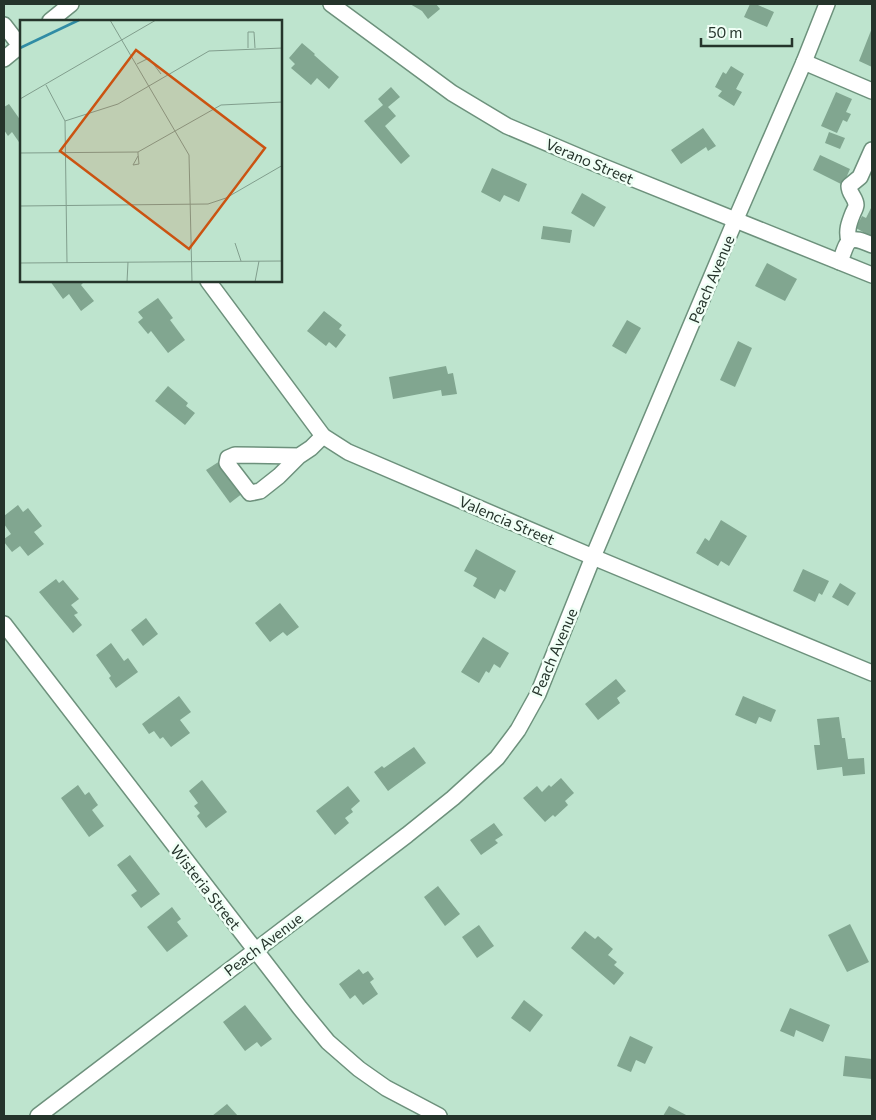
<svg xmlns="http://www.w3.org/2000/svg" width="876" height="1120" font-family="Commissioner,sans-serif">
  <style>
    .building { fill: #81a690 }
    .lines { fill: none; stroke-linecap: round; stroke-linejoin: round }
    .minor-casing { stroke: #6d917c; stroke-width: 18 }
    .minor { stroke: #fff; stroke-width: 15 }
    .labels { text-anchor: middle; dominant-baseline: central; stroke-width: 5; stroke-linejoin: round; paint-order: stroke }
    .street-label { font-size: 15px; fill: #25342b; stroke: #f0fff6 }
    .inset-river { fill: none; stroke: #308ca5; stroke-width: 2.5 }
    .inset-road { fill: none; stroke: #819e8d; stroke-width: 1 }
    .view { fill: #cb5311; fill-opacity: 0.15; stroke: #cb5311; stroke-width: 2.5 }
    .inset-edge { fill: none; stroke: #25342b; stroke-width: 2.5 }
  </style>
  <rect width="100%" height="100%" fill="#bee4ce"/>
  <!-- building -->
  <g class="building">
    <polygon points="410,4 436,4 440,9 428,19 422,11"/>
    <polygon points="750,4 759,4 758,5 774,12 767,27 744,17"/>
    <polygon points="872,28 872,67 859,61"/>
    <polygon points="302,43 315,54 314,55 339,77 329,89 317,78 311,85 291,68 295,64 289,58"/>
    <polygon points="731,66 744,74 736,89 742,92 734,106 718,96 722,91 715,87 723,72 726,74"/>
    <polygon points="391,87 400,97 388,107 396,116 385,126 410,156 401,164 364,121 383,105 378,99"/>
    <polygon points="836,92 852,99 846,112 851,114 847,122 843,120 837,133 821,126"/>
    <polygon points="9,104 21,121 21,145 12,132 8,136 4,130 4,107"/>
    <polygon points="703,128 716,146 708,151 706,147 681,164 671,150"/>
    <polygon points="829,132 845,138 840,149 825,143"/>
    <polygon points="820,155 850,169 843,185 813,170"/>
    <polygon points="492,168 527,184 519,202 504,195 500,202 481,192"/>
    <polygon points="582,193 606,207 594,227 571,213"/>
    <polygon points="872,206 872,237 856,228 862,216 866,218"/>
    <polygon points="543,226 572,230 570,243 541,239"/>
    <polygon points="767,263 797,279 785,301 755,286"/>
    <polygon points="50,281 85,281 81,285 94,301 81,311 69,294 63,299"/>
    <polygon points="158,298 173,318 170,320 185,340 168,353 151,331 148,334 138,322 143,318 138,312"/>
    <polygon points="324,311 342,325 339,329 346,335 336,348 329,342 326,346 307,331"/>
    <polygon points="627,320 641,328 626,354 612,346"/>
    <polygon points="738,341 752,348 735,387 720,380"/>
    <polygon points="446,366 448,374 453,373 457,394 442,396 441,390 393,399 389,377"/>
    <polygon points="168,386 188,403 186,406 195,413 185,425 155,401"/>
    <polygon points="220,461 243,493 230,503 206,470"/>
    <polygon points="18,505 23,512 28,508 42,526 34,532 44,544 28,556 20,546 12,552 4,542 4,539 11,534 4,524 4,516"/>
    <polygon points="721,520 747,536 729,566 721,561 718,566 696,553 705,538 709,541"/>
    <polygon points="476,549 516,571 505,592 500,589 495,599 473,586 477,578 464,571"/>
    <polygon points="803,569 829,581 822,595 819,593 815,602 793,591"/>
    <polygon points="56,579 59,583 63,580 79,599 71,605 78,613 74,615 82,625 73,633 39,592"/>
    <polygon points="840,583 856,593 848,606 832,597"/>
    <polygon points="280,603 299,627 287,636 283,632 270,642 255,623"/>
    <polygon points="146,618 158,634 143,646 131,630"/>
    <polygon points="483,637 509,653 500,668 494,664 489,673 486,671 479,683 461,672"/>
    <polygon points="111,643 124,661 128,658 138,672 116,688 109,678 111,676 96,655"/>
    <polygon points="616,679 626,691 617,698 620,703 598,720 585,704"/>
    <polygon points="179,696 191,712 180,720 190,733 171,747 163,737 160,739 154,731 149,734 142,724"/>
    <polygon points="743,696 776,710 771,722 759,717 756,724 735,715"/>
    <polygon points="839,717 842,738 845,738 848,759 864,758 865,774 843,776 842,767 817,770 814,745 820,745 817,719"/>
    <polygon points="414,747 426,763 388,791 374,772 382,766 384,768"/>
    <polygon points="561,778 574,793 565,801 568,805 555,817 553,815 545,822 523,798 537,786 542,792 549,785 551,787"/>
    <polygon points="202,780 227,812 206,828 197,816 200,813 194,806 198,803 189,791"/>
    <polygon points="78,785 85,795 89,792 98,805 92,810 104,826 89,837 61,798"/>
    <polygon points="348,786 360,801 351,809 353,812 345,818 349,823 335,835 316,811"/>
    <polygon points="494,823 503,835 495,840 498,843 481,855 470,840"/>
    <polygon points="130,855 160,894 141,908 131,895 137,891 117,865"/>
    <polygon points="438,886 460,914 445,926 424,897"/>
    <polygon points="172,907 181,919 177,922 188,936 167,952 147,927"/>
    <polygon points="850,924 869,962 847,972 828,935"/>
    <polygon points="479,925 494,946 477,958 462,937"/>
    <polygon points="585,931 595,939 598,936 613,949 608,955 617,962 614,965 624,973 614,985 571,948"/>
    <polygon points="359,969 363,974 368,971 374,979 370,982 378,994 363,1005 355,995 350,999 339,984"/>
    <polygon points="524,1000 543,1015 530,1032 511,1018"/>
    <polygon points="245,1005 272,1039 261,1047 257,1042 245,1051 223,1022"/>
    <polygon points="790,1008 830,1025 823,1042 796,1030 794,1037 780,1031"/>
    <polygon points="630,1036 653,1047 645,1064 636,1060 631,1072 617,1066"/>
    <polygon points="845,1056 872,1059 872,1079 843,1076"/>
    <polygon points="227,1104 238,1116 212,1116"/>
    <polygon points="669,1106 688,1116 663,1116"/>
  </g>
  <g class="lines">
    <defs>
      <g id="minor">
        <polyline points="331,4 452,93 507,126 594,163 872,275"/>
        <polyline points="50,21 71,4"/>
        <polyline points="4,25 21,47"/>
        <polyline points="4,59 21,45"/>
        <polyline points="804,62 872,91"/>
        <path d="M849 241C846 231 849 223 853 213 854 211 856 207 856 205 856 198 849 194 849 186L860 177 872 150"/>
        <path d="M840 262C848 240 847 234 872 245"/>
        <polyline points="208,281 323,436 348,452 593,557 872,673"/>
        <polyline points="299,456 235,455 228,458 227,463 250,493 260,491 279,476 299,456 311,448 323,436"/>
        <polyline points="4,624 300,1008 328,1042 359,1069 386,1088 439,1116"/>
        <polyline points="38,1116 407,835 453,798 497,758 518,730 538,694 593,557 735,221 804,62 827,4"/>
      </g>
    </defs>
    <!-- minor casing -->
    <use href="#minor" class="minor-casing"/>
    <!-- minor -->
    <use href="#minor" class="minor"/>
  </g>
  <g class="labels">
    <!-- street labels -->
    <g class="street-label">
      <text transform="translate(590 161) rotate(23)">Verano Street</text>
      <text transform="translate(711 279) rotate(-67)">Peach Avenue</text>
      <text transform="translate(507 520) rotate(23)">Valencia Street</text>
      <text transform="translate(554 652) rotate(-67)">Peach Avenue</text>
      <text transform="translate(206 887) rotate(52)">Wisteria Street</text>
      <text transform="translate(263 944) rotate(-37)">Peach Avenue</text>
    </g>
  </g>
  <!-- overview -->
  <g transform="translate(20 20)">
    <rect width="262" height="262" fill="#bee4ce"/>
    <path class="inset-river" d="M0 28 59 0"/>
    <path class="inset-road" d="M90 0 169 135 172 262M228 28V12H234L235 28M117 44 129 38 141 54M26 65 45 101 47 243M0 79 136 0M45 101 98 84 189 31 263 28M118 132V134L119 144 113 145 118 136M0 133 118 132 201 85 263 82M0 186 188 184 206 178 263 145M215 223 221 241M0 243 263 241M107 262 108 242M235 262 239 241"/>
    <path class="view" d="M116 30 245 128 169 229 40 131Z"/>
    <rect width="262" height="262" class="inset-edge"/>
  </g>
  <!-- border -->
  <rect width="876" height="1120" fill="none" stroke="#25342b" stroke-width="10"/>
  <!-- scale -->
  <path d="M701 38v8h91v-8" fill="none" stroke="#25342b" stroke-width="2.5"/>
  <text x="708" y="38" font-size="15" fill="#25342b" stroke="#f0fff6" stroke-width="4" paint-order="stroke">50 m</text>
</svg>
